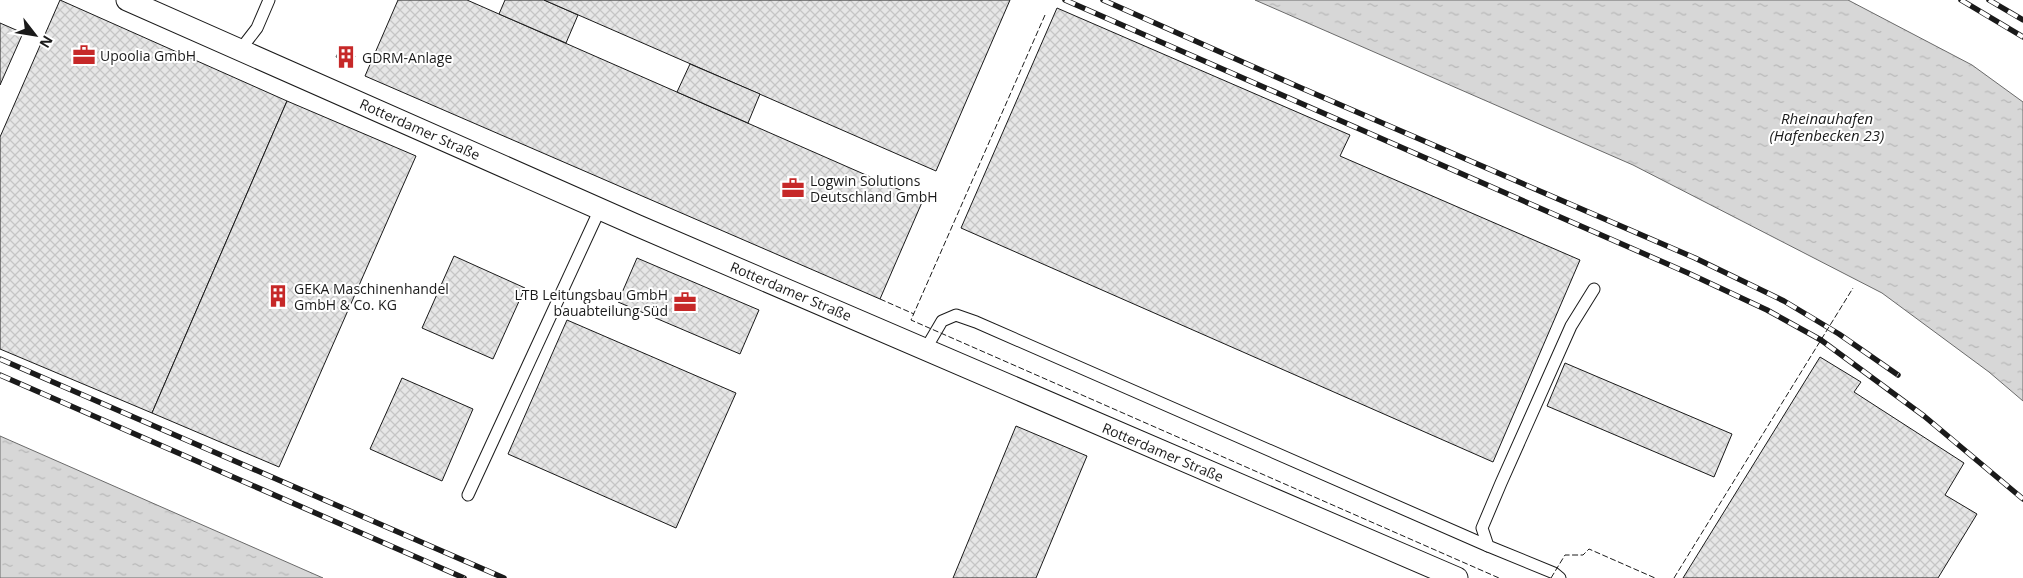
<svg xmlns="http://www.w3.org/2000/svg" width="2023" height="578" font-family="'Open Sans',sans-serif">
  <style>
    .water { fill: url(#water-ripples); stroke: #6a6a6a }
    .building { fill: url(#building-cross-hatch); stroke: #1a1a1a }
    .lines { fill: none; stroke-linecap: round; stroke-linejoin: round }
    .lane-casing { stroke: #1a1a1a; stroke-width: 13 }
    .street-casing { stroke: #1a1a1a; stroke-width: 23 }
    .lane { stroke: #fff; stroke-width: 11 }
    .street { stroke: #fff; stroke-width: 21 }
    .rail-casing { stroke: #1a1a1a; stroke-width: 5.5 }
    .rail { stroke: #fff; stroke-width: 4; stroke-dasharray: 11; stroke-linecap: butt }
    .fence { stroke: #1a1a1a; stroke-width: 1; stroke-dasharray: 6 2.5; stroke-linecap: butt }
    .labels { text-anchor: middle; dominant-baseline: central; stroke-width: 4; stroke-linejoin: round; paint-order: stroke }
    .poi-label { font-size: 14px; fill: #1a1a1a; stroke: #fff; text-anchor: start }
    .street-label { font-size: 14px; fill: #1a1a1a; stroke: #fff }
    .water-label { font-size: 15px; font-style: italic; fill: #1a1a1a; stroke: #fff }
  </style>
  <defs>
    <pattern id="water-ripples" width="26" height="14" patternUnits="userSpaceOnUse" patternTransform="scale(1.25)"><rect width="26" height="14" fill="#d7d7d7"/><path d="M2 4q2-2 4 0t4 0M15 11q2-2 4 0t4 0" fill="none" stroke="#b8b8b8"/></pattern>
    <pattern id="building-cross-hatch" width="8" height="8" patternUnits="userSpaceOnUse" patternTransform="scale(1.25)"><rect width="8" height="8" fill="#e6e6e6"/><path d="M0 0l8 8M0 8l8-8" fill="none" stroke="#c5c5c5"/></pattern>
  </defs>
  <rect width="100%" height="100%" fill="#fff"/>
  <!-- water -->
  <g class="water">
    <polygon points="1255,0 1848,0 1972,65 2023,102 2023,401 1989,372 1882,293 1633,165"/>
    <polygon points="0,436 323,578 0,578"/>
  </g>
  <!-- building -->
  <g class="building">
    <polygon points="60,0 287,101 152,413 0,349 0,137"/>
    <polygon points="398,0 467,0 923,200 880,299 365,76"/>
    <polygon points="505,0 544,0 578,15 566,43 499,14"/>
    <polygon points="544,0 1010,0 936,171"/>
    <polygon points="1057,8 1350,135 1340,156 1580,260 1493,462 961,228"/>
    <polygon points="0,23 23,33 0,85"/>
    <polygon points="340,49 355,56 352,64 336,57"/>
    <polygon points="690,64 760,94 748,123 677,92"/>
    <polygon points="287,101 416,156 279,467 152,413"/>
    <polygon points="454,256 525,288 493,359 422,328"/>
    <polygon points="637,258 759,310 740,354 618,302"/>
    <polygon points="567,320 736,393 676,528 508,454"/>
    <polygon points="1820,357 1861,382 1854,392 1964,463 1945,495 1977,514 1938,578 1683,578"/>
    <polygon points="1565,363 1732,434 1714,477 1547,406"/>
    <polygon points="402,378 473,409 442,481 370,449"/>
    <polygon points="1016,426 1087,456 1036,578 953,578"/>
  </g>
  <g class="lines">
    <defs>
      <g id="lane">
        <polyline points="240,50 257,28 269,0"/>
        <polyline points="925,350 942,321 956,315 976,322 1488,546"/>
        <polyline points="468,495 600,209"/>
        <polyline points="1560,578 1554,573 1488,546 1482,528 1501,483 1571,326 1594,289"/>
      </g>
      <polyline id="street" points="127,0 636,225 1457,578"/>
    </defs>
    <!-- lane casing -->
    <use href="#lane" class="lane-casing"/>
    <!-- street casing -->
    <use href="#street" class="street-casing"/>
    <!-- lane -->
    <use href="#lane" class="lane"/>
    <!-- street -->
    <use href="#street" class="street"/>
    <defs>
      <g id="rail">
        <polyline points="1065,0 1688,273 1767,310 1821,340 1924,416 2023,499"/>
        <polyline points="1103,0 1299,87 1695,258 1784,301 1839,334 1898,375"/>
        <polyline points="1961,0 2023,37"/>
        <polyline points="1989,0 2023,20"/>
        <polyline points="0,359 504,578"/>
        <polyline points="0,375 464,578"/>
      </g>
    </defs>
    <!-- rail casing -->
    <use href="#rail" class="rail-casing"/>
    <!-- rail -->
    <use href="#rail" class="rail"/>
    <!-- fence -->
    <g class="fence">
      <polyline points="1045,15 911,320 1499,578"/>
      <polyline points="880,299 914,314"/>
      <polyline points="1551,578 1565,555 1583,555 1589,549 1655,578"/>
      <polyline points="1674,578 1853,288"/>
    </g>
  </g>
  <!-- icons -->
  <defs>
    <symbol id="office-bare" viewBox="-9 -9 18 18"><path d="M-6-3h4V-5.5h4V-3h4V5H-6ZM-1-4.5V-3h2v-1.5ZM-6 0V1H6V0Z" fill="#c62828" stroke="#fff" stroke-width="2.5" paint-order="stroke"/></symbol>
    <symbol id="building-bare" viewBox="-9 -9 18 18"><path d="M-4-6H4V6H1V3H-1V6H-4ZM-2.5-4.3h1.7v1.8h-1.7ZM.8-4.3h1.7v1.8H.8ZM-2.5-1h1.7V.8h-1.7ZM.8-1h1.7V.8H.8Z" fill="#c62828" stroke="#fff" stroke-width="2.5" paint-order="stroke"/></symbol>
  </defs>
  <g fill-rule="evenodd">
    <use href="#office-bare" x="68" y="39" width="32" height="32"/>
    <use href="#building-bare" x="330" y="41" width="32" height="32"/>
    <use href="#office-bare" x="777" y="172" width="32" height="32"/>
    <use href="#building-bare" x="262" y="280" width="32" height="32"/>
    <use href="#office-bare" x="669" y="286" width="32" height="32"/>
  </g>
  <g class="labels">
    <!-- poi labels -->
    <g class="poi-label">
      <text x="100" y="55">Upoolia GmbH</text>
      <text x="362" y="57">GDRM-Anlage</text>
      <text x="810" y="180">Logwin Solutions<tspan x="810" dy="16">Deutschland GmbH</tspan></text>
      <text x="294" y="288">GEKA Maschinenhandel<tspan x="294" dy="16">GmbH &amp; Co. KG</tspan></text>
      <text x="668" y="294" text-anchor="end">LTB Leitungsbau GmbH<tspan x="668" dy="16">bauabteilung Süd</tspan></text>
    </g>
    <!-- street labels -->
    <g class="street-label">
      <text transform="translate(420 129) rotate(24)">Rotterdamer Straße</text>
      <text transform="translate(791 291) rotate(23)">Rotterdamer Straße</text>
      <text transform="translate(1163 452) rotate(23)">Rotterdamer Straße</text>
    </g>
    <!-- water labels -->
    <g class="water-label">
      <text x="1827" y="118">Rheinauhafen<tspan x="1827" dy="17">(Hafenbecken 23)</tspan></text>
    </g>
  </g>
  <!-- north arrow -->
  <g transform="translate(35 35) rotate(121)" stroke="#ffffff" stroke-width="4" paint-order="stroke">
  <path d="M0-4L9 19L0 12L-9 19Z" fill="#1a1a1a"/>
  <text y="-8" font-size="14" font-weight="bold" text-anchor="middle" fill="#1a1a1a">N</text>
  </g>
</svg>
